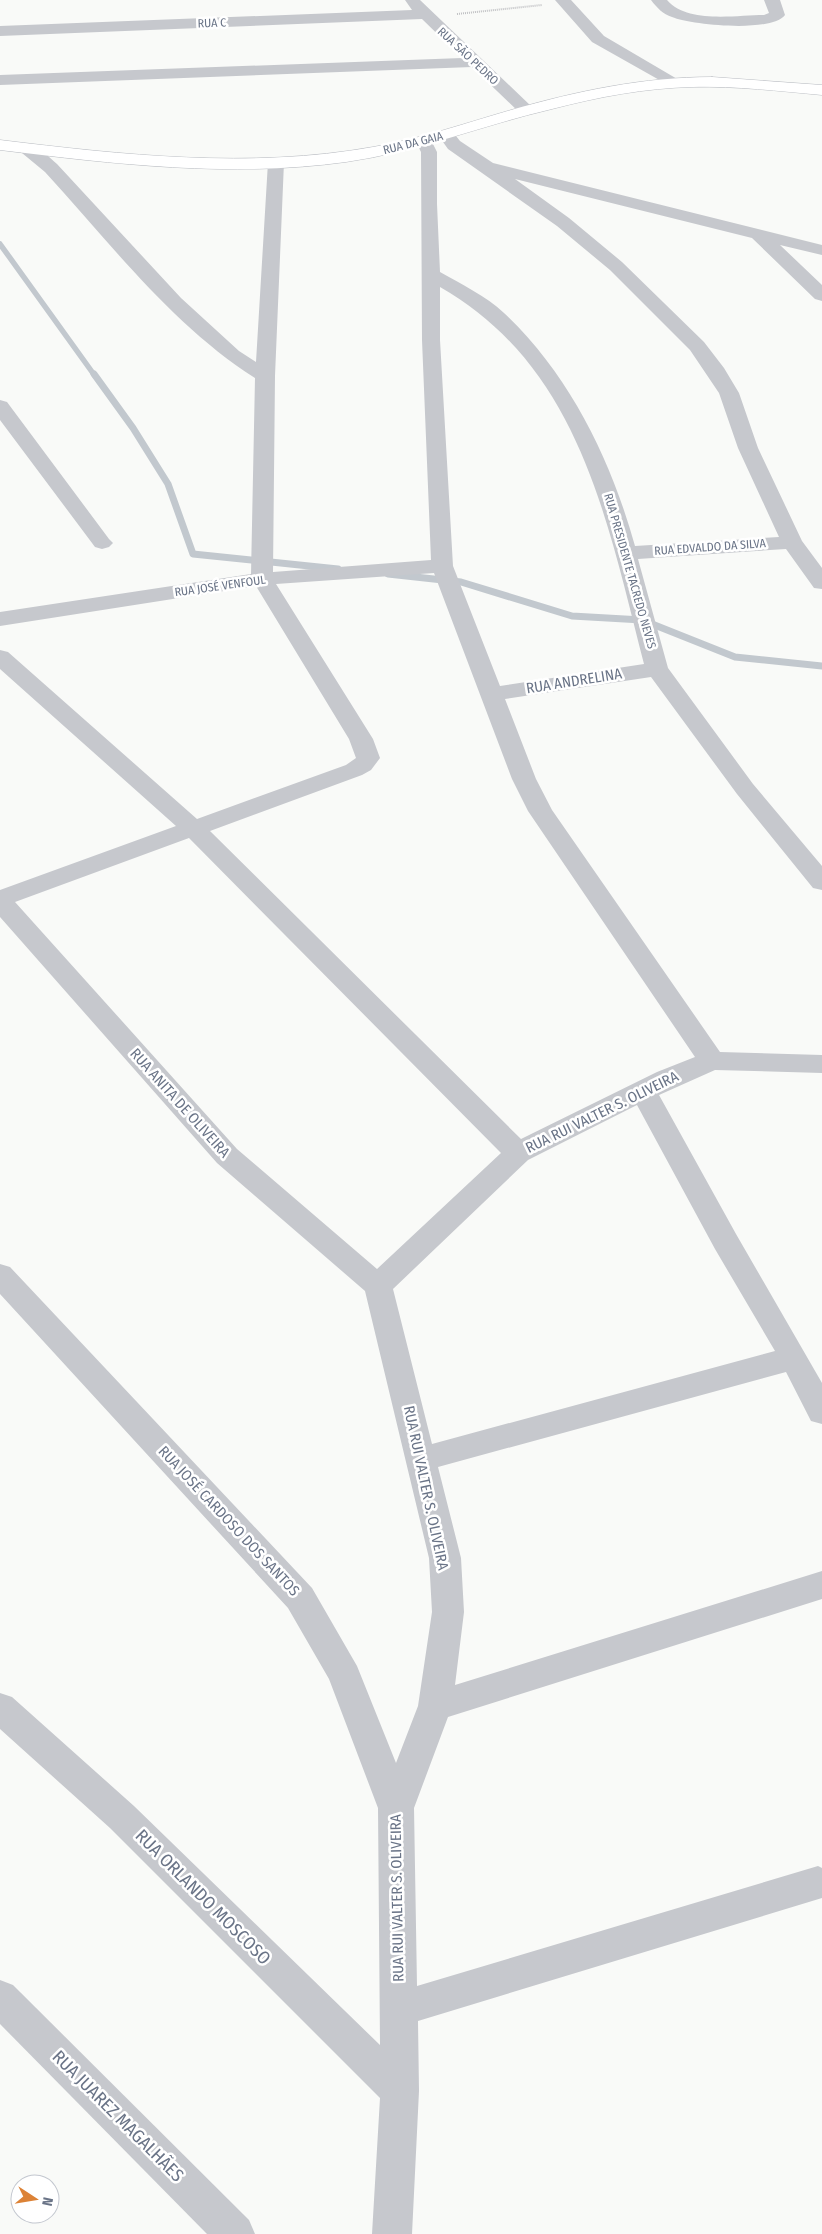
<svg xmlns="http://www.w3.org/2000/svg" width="822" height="2234" font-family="'Fira Sans Condensed',sans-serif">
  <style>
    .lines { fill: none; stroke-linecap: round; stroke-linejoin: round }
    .stream-far1 { stroke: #c2c8ce; stroke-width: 5.5 }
    .stream { stroke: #c2c8ce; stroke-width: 7 }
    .secondary-casing { stroke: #b8bbc1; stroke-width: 1 }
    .path { stroke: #c0c1c4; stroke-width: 2; stroke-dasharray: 1 1; stroke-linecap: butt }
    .street { fill: #c6c8cd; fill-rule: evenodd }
    .secondary { fill: #fff; fill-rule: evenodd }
    .labels { text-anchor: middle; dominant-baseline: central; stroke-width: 5; stroke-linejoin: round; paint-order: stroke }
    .far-street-label { font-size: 12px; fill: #6a7487; stroke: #fff }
    .street-label { font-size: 15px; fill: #6a7487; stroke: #fff }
    .near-street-label { font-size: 18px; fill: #6a7487; stroke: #fff }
  </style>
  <rect width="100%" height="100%" fill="#f9faf8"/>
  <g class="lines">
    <!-- stream-far1 -->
    <polyline class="stream-far1" points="0,244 95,376"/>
    <!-- stream -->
    <g class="stream">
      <polyline points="94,374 133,428 168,484 193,554 338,569"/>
      <polyline points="388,574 461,582 572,616 642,620 735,657 822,666"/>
    </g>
    <defs>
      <path id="secondary" d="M712 77 822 85V95C779 91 736 86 693 87 645 88 598 97 552 109 483 125 417 152 346 162 231 178 114 164 0 150V140C123 155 250 169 373 147 420 139 466 123 511 110 577 91 644 77 712 77Z"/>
    </defs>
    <!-- secondary casing -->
    <use href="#secondary" class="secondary-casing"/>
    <!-- path -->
    <polyline class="path" points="457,14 542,5"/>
    <!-- street -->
    <g class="street">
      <polygon points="405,0 420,0 532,107 534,110 532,113 520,113 472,67 0,85 0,75 462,58 422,19 0,36 0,26 412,10"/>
      <polygon points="555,0 571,0 604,36 684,83 682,86 670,86 592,42"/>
      <path d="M651 0H667C688 24 735 15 764 15L769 13 764 0H780L785 15C772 33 691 25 672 17 663 14 657 8 651 0Z"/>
      <path d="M446 130 452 131 460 141 493 163 822 245V255L780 245 822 285V301L815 299 752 238 515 179 569 218 622 262 704 342 724 368 739 393 758 448 802 541 822 568V589L814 588 786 549 638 559 668 668 753 784 822 866V890L813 888 737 794 651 677 505 699 536 779 552 810 720 1052 822 1055V1073L715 1070 659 1095 736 1234 822 1383V1424L811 1421 786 1372 438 1467 461 1558 464 1612 455 1685 822 1571V1599L448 1717 414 1808 417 1986 818 1866 822 1868V1898L418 2021 419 2091 412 2234H372L380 2098 110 1828 0 1729V1693L12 1697 134 1806 380 2045 378 1808 329 1679 288 1608 0 1294V1264L10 1267 312 1588 357 1666 396 1763 418 1706 432 1612 429 1558 365 1291 217 1163 0 917V890L176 826 0 669V650L8 652 197 819 346 765 356 758 349 739 256 586 0 626V612L251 574 255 378C173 326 110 243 45 172L22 153 20 149 22 145C36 142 47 156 57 164L181 298 239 351 256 362 268 162 270 158H282L284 162 275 376 273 572 431 560 422 340 421 152 416 142 418 138H430L437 152V204L440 272C461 284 486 296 504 313 570 375 611 460 635 546L779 537 738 448 719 393 690 350 610 270 557 226 448 149 438 135 440 131ZM440 287C580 367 607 521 644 664L500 686 453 566 440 340ZM434 573 512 779 528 811 695 1057 657 1072 521 1139 210 831 362 775 371 770 380 758 373 739 276 584ZM189 838 501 1153 377 1269 237 1149 15 902ZM637 1105 715 1249 775 1351 432 1444 393 1289 528 1160Z"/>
      <polygon points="0,400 7,402 109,539 113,543 109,547 102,549 95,547 0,420"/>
      <polygon points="0,1980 13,1985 249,2220 255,2234 207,2234 0,2024"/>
    </g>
    <!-- secondary -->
    <use href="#secondary" class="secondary"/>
  </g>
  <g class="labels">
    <!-- far-street labels -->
    <g class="far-street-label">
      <text transform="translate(212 23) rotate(-2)">RUA C</text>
      <text transform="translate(468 56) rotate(43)">RUA SÃO PEDRO</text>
      <text transform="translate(413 143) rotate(-14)">RUA DA GAIA</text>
      <text transform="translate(710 547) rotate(-4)">RUA EDVALDO DA SILVA</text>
      <text transform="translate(630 571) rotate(74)">RUA PRESIDENTE TACREDO NEVES</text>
      <text transform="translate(220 586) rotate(-8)">RUA JOSÉ VENFOUL</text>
    </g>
    <!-- street labels -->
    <g class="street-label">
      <text transform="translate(574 681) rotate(-9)">RUA ANDRELINA</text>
      <text transform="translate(180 1103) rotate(48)">RUA ANITA DE OLIVEIRA</text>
      <text transform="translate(602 1112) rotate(-26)">RUA RUI VALTER S. OLIVEIRA</text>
      <text transform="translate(426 1488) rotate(78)">RUA RUI VALTER S. OLIVEIRA</text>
      <text transform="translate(229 1521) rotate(47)">RUA JOSÉ CARDOSO DOS SANTOS</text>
      <text transform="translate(397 1898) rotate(-91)">RUA RUI VALTER S. OLIVEIRA</text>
    </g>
    <!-- near-street labels -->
    <g class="near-street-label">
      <text transform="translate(203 1897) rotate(45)">RUA ORLANDO MOSCOSO</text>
      <text transform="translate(118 2116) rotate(45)">RUA JUAREZ MAGALHÃES</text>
    </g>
  </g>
  <!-- north arrow -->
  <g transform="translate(35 2199) rotate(102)"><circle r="24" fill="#ffffff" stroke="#c3c7cf"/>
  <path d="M0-4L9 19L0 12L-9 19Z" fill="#dc8236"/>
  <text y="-8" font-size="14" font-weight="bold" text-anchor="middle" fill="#6a7487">N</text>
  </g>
</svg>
